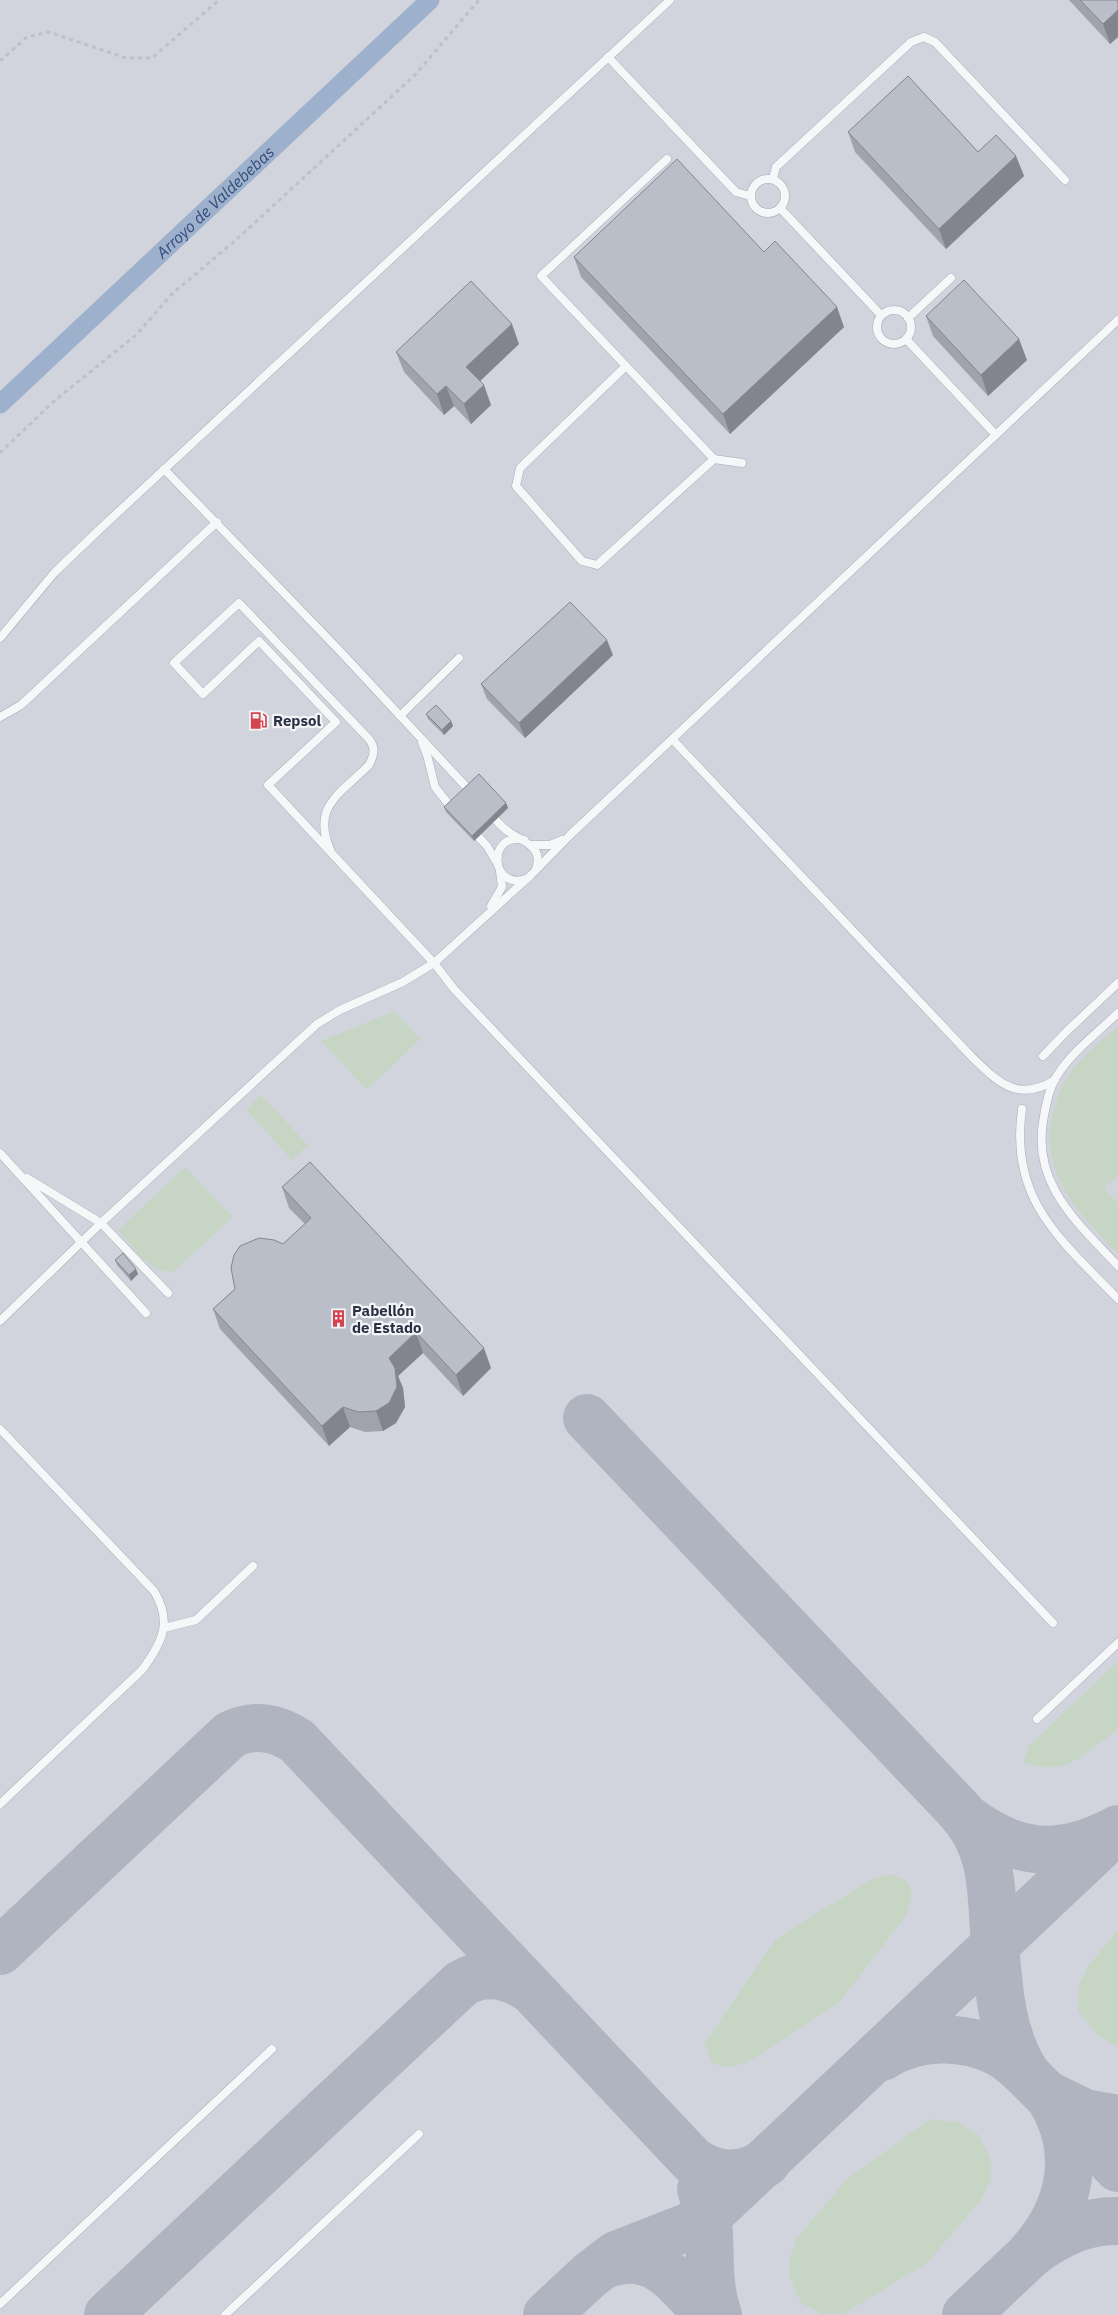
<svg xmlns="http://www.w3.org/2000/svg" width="1118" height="2315" font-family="'IBM Plex Sans',sans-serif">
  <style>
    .built { fill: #d1d4dd }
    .grass { fill: #c7d6c4 }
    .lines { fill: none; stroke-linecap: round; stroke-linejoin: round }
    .canal { stroke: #9db0cc; stroke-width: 19 }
    .taxiway { stroke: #b0b4c0; stroke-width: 48 }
    .service-casing { stroke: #a8abb6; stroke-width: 9 }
    .path { stroke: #bdc0c6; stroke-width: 3; stroke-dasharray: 4 4; stroke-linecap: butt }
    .service { stroke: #f6f7f9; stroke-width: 8 }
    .wall { fill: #a0a3ad }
    .shaded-wall { fill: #82858d }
    .building { fill: #babec9; stroke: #82858d }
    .labels { text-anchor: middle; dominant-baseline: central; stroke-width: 4.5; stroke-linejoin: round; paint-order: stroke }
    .poi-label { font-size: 15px; font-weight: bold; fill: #2a3144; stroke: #f3f5f8; text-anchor: start }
    .water-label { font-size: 16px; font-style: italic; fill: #324c7a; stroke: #f3f5f8 }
  </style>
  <rect width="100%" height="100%" fill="#e3e5eb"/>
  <!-- built -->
  <rect class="built" x="0" y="0" width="1118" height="2315"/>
  <!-- grass -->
  <g class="grass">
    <polygon points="395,1011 420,1039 367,1090 321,1041"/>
    <path d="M1118 1026V1175L1104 1189 1118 1203V1254C1081 1215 1040 1175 1052 1117 1056 1099 1063 1082 1074 1068 1087 1053 1103 1039 1118 1026Z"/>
    <polygon points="261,1095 308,1145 292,1160 246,1110"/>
    <path d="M185 1167 233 1217 173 1272C149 1273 133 1246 118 1230Z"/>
    <path d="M1118 1661V1729C1083 1754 1068 1778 1023 1762L1030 1745Z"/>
    <polygon points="891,1874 905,1880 912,1892 907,1914 839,2003 746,2063 727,2068 712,2063 704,2044 776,1939 872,1879"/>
    <polygon points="1118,1930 1118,2045 1115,2045 1094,2032 1078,2010 1079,1984 1089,1965"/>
    <polygon points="931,2119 958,2122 979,2135 991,2160 990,2182 981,2200 927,2263 845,2313 822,2314 801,2303 789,2275 790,2256 797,2238 848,2178"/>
  </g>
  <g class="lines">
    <!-- canal -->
    <path class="canal" id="s1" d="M0 404 430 0"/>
    <!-- taxiway -->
    <g class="taxiway">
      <path d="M587 1418 958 1809C992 1846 991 1883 994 1930 998 1978 999 2032 1026 2073"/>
      <path d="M965 1817C1013 1854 1055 1860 1110 1833"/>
      <path d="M0 1951 230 1735C253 1723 276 1727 297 1741L692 2160C716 2178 741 2177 766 2163"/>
      <path d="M882 2057C916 2035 962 2034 998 2052 1015 2061 1028 2076 1041 2089 1068 2115 1093 2142 1118 2168"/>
      <path d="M701 2189C716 2230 703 2274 718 2315"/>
      <path d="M1031 2253C1072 2207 1083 2149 1048 2095L1085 2113 1118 2119"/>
      <path d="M1032 2253C1057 2234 1086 2220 1118 2221"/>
      <path d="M604 2265C654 2245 677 2283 708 2315"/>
      <path d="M108 2315 461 1984C484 1969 509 1975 530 1989"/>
      <polyline points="547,2315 590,2275 616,2255 690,2226 715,2209 1118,1829"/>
      <polyline points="966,2315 1055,2231"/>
    </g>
    <defs>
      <g id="service">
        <polyline points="608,57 736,192 750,196"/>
        <polyline points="667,159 541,276 714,459 742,463"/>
        <polyline points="773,178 776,167 911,42 924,37 935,42 1065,180"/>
        <circle cx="768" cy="196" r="17"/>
        <polyline points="780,208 880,314"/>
        <circle cx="894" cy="327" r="17"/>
        <polyline points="908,318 951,278"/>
        <polyline points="906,339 996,435"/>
        <polyline points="626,366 520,468 516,486 582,561 597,565 714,459"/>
        <polyline points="164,469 339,650 471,792"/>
        <polyline points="0,638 54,573 101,528 670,0"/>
        <polyline points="400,716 459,658"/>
        <polyline points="0,717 21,705 217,522"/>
        <path d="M673 740 971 1056C998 1082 1017 1103 1055 1080"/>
        <polyline points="422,742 427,755 435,787 454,811"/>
        <path d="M489 812C495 819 501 827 509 832 524 842 544 847 536 869"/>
        <polyline points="472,830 487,846 497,863"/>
        <path d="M524 840C487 831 490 891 526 879"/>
        <polyline points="532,845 550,845 562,840"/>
        <path d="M332 854C310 807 338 796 369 765 374 755 376 748 369 739L239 603 174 663 203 694 259 641 336 722 268 785 434 963 454 989 1053 1623"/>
        <polyline points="534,872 570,835 1118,320"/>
        <polyline points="491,906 502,887 500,871"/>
        <path d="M1118 1013C1097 1033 1069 1054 1055 1079 1049 1090 1046 1104 1044 1116 1030 1183 1077 1222 1118 1266"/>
        <polyline points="1043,1056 1066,1032 1118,983"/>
        <path d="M1022 1109C1009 1200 1061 1240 1118 1299"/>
        <polyline points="0,1153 146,1313"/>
        <polyline points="27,1178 101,1223 168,1293"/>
        <polyline points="0,1321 101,1223 317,1024 340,1010 403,982 434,963 531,875"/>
        <path d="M0 1429 154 1591C173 1622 162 1643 142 1670L0 1804"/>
        <polyline points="164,1628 196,1620 253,1566"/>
        <polyline points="1037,1719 1118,1643"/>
        <polyline points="0,2304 272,2049"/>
        <polyline points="225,2315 419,2134"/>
      </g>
    </defs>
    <!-- service casing -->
    <use href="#service" class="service-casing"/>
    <!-- path -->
    <g class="path">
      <polyline points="0,61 27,37 49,32 126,58 152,58 219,0"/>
      <polyline points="0,453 53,402 136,335 172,294 237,239 415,75 479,0"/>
    </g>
    <!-- service -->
    <use href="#service" class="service"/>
  </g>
  <!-- wall -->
  <g class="wall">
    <polygon points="1069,0 1118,0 1118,37 1110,44"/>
    <polygon points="848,132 978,152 1016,156 1024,176 946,249 855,152"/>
    <polygon points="764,252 844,327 730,434 581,277 574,257"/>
    <polygon points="926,316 1027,360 988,396 933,336"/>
    <polygon points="519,344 480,381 491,405 471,424 454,406 444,415 404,372 396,352"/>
    <polygon points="613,655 525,738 487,699 481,684"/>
    <polygon points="426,714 451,721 453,726 444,735 428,719"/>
    <polygon points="506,803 508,808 474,841 446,812 444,807"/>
    <polygon points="282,1187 491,1368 463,1396 423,1353 398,1376 403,1388 405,1407 396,1423 383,1431 365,1432 350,1427 329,1446 220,1329 213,1309 305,1224 289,1208"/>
    <polygon points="115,1260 138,1274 131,1281 117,1265"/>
  </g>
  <!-- shaded-wall -->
  <g class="shaded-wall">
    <polygon points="1118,10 1118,37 1110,44 1103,24"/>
    <polygon points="1016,156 1024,176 946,249 939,229"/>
    <polygon points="837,307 844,327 730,434 723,414"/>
    <polygon points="512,324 519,344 474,387 466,367"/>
    <polygon points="1019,339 1027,360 988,396 981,375"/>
    <polygon points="484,385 491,405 471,424 464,404"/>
    <polygon points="446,386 454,406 444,415 437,394"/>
    <polygon points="607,640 613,655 525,738 519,723"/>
    <polygon points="451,721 453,726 444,735 442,730"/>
    <polygon points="506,803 508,808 474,841 472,836"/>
    <polygon points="136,1269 138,1274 131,1281 129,1275"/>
    <polygon points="416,1332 423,1353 398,1376 403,1388 405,1407 396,1423 383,1431 376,1411 389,1358"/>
    <polygon points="484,1348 491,1368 463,1396 456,1375"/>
    <polygon points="343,1407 350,1427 329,1446 322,1426"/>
  </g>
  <!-- building -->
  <g class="building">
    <polygon points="1080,0 1118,0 1118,10 1103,24"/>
    <polygon points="908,76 978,152 996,135 1016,156 939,229 848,132"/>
    <polygon points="677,159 764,252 775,241 837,307 723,414 574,257"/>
    <polygon points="964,280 1019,339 981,375 926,316"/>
    <polygon points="471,281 512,324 466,367 484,385 464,404 446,386 437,394 396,352"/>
    <polygon points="570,602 607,640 519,723 481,684"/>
    <polygon points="436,705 451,721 442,730 426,714"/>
    <polygon points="479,774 506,803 472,836 444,807"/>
    <polygon points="310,1162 484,1348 456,1375 416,1332 389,1358 395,1368 397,1387 389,1403 376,1411 358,1412 343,1407 322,1426 213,1309 235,1289 231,1268 234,1255 240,1246 259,1238 274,1240 283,1244 311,1218 282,1187"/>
    <polygon points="123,1253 136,1269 129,1275 115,1260"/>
  </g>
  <!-- icons -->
  <defs>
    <symbol id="fuel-bare" viewBox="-9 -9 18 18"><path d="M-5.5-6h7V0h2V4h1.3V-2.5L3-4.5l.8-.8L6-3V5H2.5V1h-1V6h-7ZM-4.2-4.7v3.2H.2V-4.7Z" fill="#d3454e" stroke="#f3f5f8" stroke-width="2.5" paint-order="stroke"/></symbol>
    <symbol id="building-bare" viewBox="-9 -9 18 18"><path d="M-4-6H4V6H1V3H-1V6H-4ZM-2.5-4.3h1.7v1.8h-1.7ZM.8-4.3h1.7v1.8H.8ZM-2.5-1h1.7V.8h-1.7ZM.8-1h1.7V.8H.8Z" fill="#d3454e" stroke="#f3f5f8" stroke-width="2.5" paint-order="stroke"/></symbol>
  </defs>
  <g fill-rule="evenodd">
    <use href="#fuel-bare" x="246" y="708" width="25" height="25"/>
    <use href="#building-bare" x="326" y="1306" width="25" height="25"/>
  </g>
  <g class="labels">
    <!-- poi labels -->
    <g class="poi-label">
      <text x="273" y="720">Repsol</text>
      <text x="352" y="1310">Pabellón<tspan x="352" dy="17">de Estado</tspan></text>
    </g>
    <!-- water labels -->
    <g class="water-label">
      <text stroke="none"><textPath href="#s1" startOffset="295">Arroyo de Valdebebas</textPath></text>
    </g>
  </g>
</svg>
